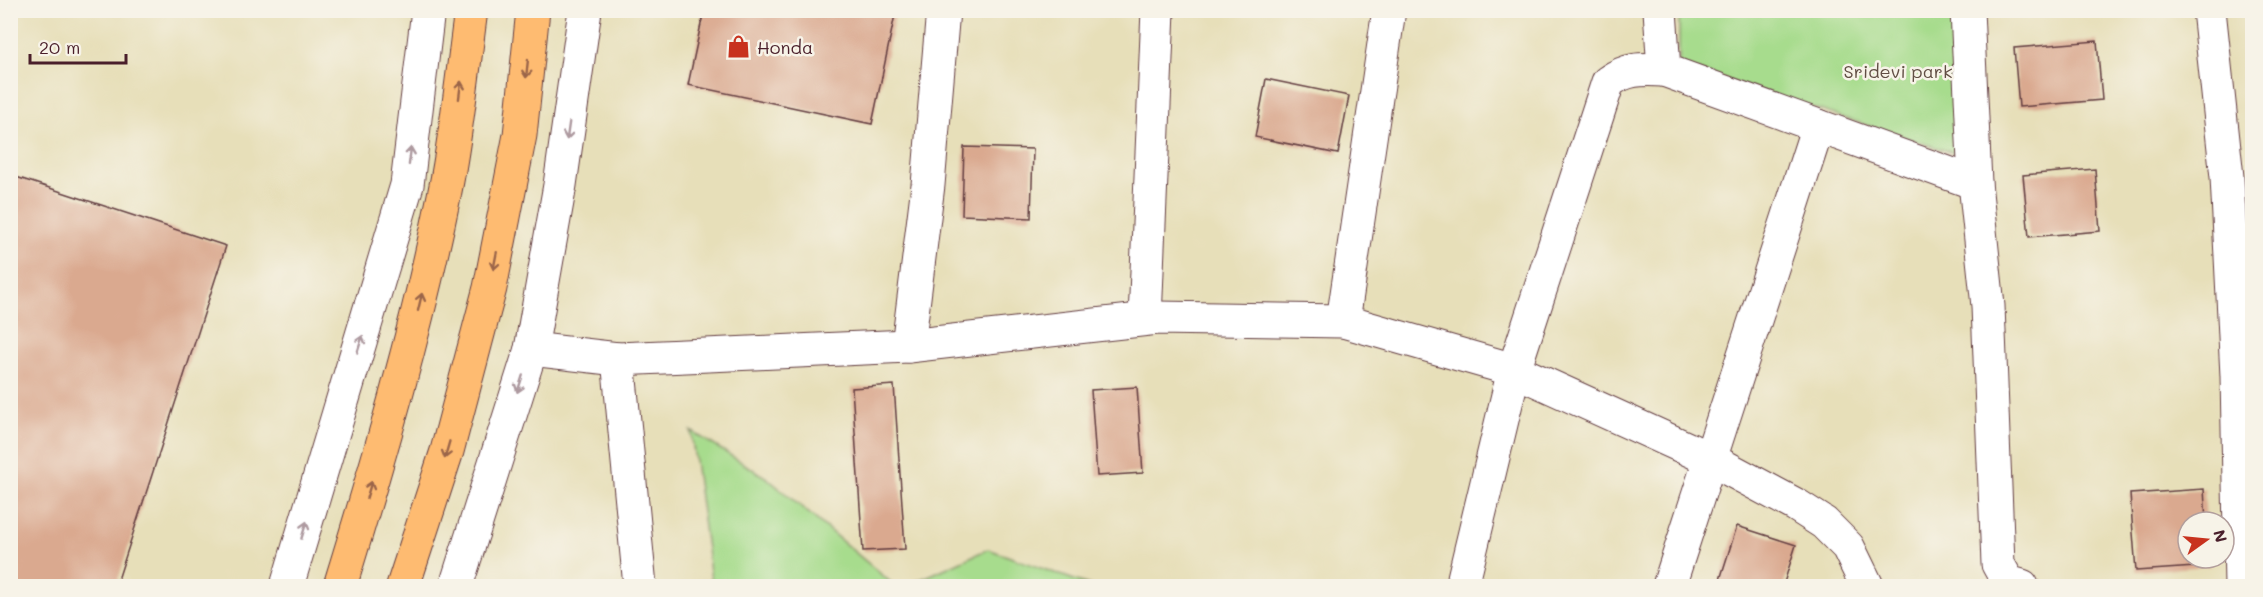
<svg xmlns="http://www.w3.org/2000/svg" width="2263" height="597" font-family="Mali,sans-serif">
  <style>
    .green { fill: #a7dc8d; stroke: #787e5c; stroke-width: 1.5 }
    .building { fill: #daa98f }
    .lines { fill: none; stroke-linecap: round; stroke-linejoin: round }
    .minor-casing { stroke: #623c40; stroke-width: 35 }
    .tertiary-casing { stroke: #623c40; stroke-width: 35 }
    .primary-casing { stroke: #623c40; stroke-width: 35 }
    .minor { stroke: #fff; stroke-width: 33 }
    .tertiary { stroke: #fff; stroke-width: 33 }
    .primary { stroke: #febb71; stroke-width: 33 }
    .oneway { stroke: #9b654a }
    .oneway2 { stroke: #ae9aa0 }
    .labels { text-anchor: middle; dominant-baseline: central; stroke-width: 5; stroke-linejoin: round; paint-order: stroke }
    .poi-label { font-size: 18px; fill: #4a1f2b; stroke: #f7f3e8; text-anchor: start }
    .park-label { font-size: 18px; fill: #614e44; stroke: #f7f3e8 }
  </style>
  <rect width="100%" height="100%" fill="#f7f3e8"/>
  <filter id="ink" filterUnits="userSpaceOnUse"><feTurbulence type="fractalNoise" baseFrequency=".0167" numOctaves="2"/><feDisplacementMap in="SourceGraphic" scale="12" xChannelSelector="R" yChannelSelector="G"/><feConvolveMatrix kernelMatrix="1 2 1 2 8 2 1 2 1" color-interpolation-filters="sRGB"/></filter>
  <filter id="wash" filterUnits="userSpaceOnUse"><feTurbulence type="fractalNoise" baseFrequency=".008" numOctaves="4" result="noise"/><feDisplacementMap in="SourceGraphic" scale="24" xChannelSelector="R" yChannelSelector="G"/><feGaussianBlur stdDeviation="1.35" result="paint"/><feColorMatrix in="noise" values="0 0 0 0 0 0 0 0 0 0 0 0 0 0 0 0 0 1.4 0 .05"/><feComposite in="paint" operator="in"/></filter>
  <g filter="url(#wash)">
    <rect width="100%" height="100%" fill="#e7dfb9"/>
    <!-- green -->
    <g class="green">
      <polygon points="1679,11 1955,11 1966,157 1679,65"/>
      <polygon points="691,431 767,478 895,586 712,586"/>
      <polygon points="988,549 1091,586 906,586"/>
    </g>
    <g id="blocks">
      <!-- building -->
      <g class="building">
        <polygon points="704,10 896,10 872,124 688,85"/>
        <polygon points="2097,41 2102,100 2019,107 2014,48"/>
        <polygon points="1266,79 1349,96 1338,154 1255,137"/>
        <polygon points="964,147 1033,149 1031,218 962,215"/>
        <polygon points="2095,169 2100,231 2029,237 2023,175"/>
        <polygon points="10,175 226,246 116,586 10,586"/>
        <polygon points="894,385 905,549 863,551 852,388"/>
        <polygon points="1137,387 1143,473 1097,476 1091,390"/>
        <polygon points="2204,489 2206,522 2188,522 2188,558 2209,558 2210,566 2136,571 2130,494"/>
        <polygon points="1737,526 1796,545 1783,586 1718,586"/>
      </g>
    </g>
  </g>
  <g filter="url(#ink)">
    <use href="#blocks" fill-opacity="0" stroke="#623c40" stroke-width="1.5"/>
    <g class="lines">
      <defs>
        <g id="minor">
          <polyline points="1660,10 1664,70 1975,183"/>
          <polyline points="1967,10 1975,183 1988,306 1998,564 2008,582 2022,586"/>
          <polyline points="1145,319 1158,10"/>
          <polyline points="1343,321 1389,10"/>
          <polyline points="908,346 928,185 943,10"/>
          <polyline points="618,359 640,586"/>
          <path d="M1464 578 1514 370 1608 82C1627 68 1641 69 1664 70"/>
          <polyline points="1669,586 1818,126"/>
        </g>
        <g id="tertiary">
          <polyline points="2209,10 2227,177 2237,376 2241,586"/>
          <polyline points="531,349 618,359 908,346 1158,318 1343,321 1514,370 1710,459 1796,505 1824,523 1848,547 1867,586"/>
          <polyline points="287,586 407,185 428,10"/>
          <polyline points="456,586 531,349 560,185 585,10"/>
        </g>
        <g id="primary">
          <path d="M340 586C380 456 418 325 445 191 457 131 463 70 471 10"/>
          <polyline points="403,586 447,451 490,288 520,135 533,10"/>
        </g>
      </defs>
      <!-- minor casing -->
      <use href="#minor" class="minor-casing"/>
      <!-- tertiary casing -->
      <use href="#tertiary" class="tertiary-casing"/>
      <!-- primary casing -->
      <use href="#primary" class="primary-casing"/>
      <!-- minor -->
      <use href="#minor" class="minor"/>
      <!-- tertiary -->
      <use href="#tertiary" class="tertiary"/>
      <!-- primary -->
      <use href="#primary" class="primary"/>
    </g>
    <!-- one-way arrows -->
    <defs><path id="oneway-shaft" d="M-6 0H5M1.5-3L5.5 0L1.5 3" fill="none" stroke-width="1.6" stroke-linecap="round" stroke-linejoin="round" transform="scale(1.5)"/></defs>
    <g class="oneway">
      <use href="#oneway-shaft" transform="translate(527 69) rotate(96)"/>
      <use href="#oneway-shaft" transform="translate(460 90) rotate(-83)"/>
      <use href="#oneway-shaft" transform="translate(495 261) rotate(101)"/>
      <use href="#oneway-shaft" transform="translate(420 302) rotate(-77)"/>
      <use href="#oneway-shaft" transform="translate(447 450) rotate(106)"/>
      <use href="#oneway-shaft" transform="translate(369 490) rotate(-73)"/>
    </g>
    <g class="oneway2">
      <use href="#oneway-shaft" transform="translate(568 131) rotate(98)"/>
      <use href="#oneway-shaft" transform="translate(410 156) rotate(-83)"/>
      <use href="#oneway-shaft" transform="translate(360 344) rotate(-73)"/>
      <use href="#oneway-shaft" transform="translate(520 384) rotate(108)"/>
      <use href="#oneway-shaft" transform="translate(304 530) rotate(-73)"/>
    </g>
  </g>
  <!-- icons -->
  <defs>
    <symbol id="shop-bare" viewBox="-9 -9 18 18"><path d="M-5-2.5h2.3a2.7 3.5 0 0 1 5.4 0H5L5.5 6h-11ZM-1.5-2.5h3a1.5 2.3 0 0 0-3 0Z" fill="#c8321e" stroke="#f7f3e8" stroke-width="2.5" paint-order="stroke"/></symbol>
  </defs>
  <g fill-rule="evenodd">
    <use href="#shop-bare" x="722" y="30" width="33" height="33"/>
  </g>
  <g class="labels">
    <!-- poi labels -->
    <g class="poi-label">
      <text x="757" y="47">Honda</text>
    </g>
    <!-- park labels -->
    <g class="park-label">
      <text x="1898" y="71">Sridevi park</text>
    </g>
  </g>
  <!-- margin -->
  <rect width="2263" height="597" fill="none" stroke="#f7f3e8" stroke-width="36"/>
  <!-- north arrow -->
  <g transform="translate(2206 540) rotate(75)"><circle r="28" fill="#f7f3e8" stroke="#b29e9c" stroke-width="1.5"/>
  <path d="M0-4.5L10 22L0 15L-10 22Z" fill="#c8321e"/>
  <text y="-9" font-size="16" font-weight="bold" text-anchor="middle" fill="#4a1f2b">N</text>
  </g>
  <!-- scale -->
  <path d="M30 54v9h96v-9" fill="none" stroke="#4a1f2b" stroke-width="3"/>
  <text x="39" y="54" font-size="18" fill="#4a1f2b" stroke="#f7f3e8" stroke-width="4.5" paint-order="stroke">20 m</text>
</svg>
